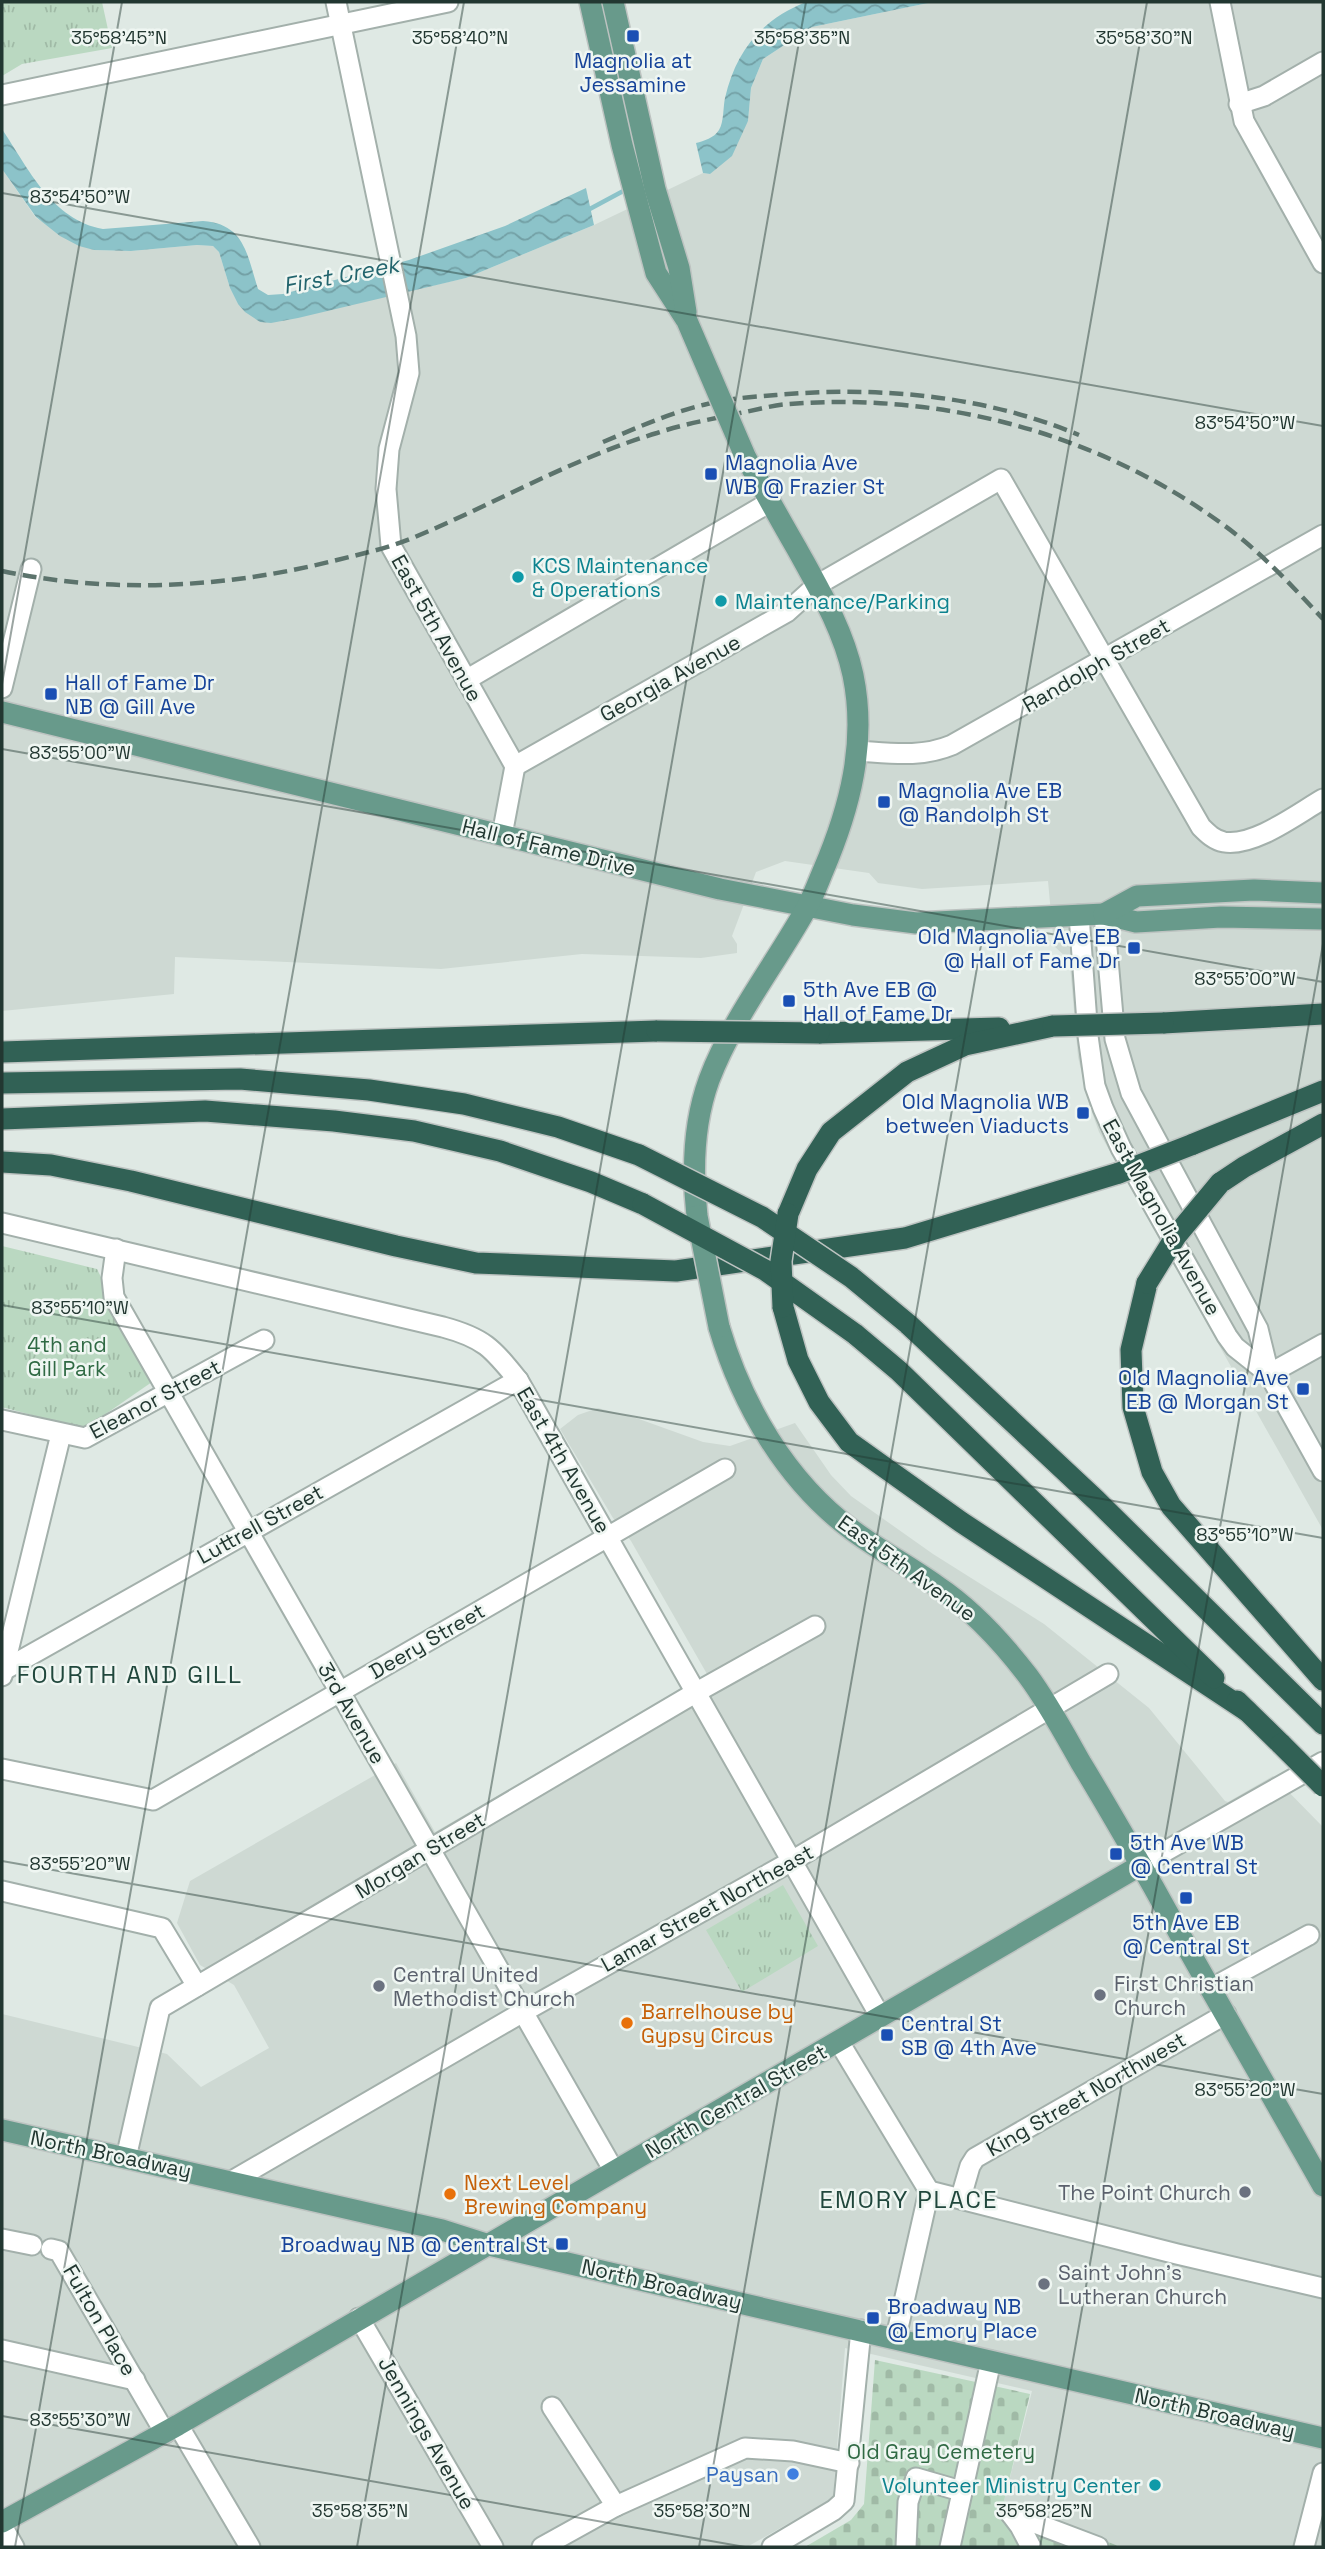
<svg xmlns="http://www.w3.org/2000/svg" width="1325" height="2549" font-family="'Space Grotesk',sans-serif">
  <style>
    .built { fill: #ced9d3 }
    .cemetery { fill: url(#cemetery-stones) }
    .park { fill: url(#park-tufts) }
    .water { fill: url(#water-waves) }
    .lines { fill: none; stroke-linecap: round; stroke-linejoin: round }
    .stream { stroke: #8cc3c9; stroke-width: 4.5 }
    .minor-casing { stroke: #a3b0ab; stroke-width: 23 }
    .major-casing { stroke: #bdc3c1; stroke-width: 24 }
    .highway-casing { stroke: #bdc3c1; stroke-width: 24 }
    .minor { stroke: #fff; stroke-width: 19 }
    .major { stroke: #689a8b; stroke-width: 21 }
    .highway { stroke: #316155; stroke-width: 21 }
    .rail { stroke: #5c736c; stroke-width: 4.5; stroke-dasharray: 14 7; stroke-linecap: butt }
    .major-bridge-casing { stroke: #bdc3c1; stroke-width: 24; stroke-linecap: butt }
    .highway-bridge-casing { stroke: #bdc3c1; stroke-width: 24; stroke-linecap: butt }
    .major-bridge { stroke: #689a8b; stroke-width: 21 }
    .highway-bridge { stroke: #316155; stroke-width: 21 }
    .ticks { fill: none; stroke: #223731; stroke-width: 2; stroke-opacity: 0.45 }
    .transit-dot { fill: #1a4fb4; stroke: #eff6f2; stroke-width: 2.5 }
    .culture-dot { fill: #0f9aa8; stroke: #eff6f2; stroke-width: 2.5 }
    .worship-dot { fill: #6b7280; stroke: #eff6f2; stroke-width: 2.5 }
    .food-dot { fill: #e8710a; stroke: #eff6f2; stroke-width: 2.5 }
    .shop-dot { fill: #3f7fe0; stroke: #eff6f2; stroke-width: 2.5 }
    .labels { text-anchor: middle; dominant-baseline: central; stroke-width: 5; stroke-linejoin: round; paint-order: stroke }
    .transit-label { font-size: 21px; fill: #164399; stroke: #eff6f2; text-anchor: start }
    .culture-label { font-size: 21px; fill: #0d838f; stroke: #eff6f2; text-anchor: start }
    .street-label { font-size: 21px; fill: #223731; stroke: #eff6f2 }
    .park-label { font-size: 21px; fill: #306a44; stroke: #eff6f2 }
    .worship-label { font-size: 21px; fill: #5b616d; stroke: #eff6f2; text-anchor: start }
    .food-label { font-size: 21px; fill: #c56008; stroke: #eff6f2; text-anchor: start }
    .shop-label { font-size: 21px; fill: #366cbe; stroke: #eff6f2; text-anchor: end }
    .water-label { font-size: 23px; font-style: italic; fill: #22646d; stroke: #eff6f2 }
    .quarter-label { font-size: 24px; letter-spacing: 2px; fill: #20473c; stroke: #eff6f2 }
    .ticks-label { font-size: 18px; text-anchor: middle; fill: #223731; stroke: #eff6f2; stroke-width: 5; stroke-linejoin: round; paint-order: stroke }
  </style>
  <defs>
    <pattern id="cemetery-stones" width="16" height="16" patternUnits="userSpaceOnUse" patternTransform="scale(1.75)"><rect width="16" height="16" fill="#bad8c1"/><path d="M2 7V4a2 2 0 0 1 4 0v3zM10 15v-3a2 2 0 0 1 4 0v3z" fill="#a0baa6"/></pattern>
    <pattern id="park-tufts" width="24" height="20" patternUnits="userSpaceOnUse" patternTransform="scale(1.75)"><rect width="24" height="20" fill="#bad8c1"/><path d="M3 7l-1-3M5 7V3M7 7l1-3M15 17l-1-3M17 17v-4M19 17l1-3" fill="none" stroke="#a0baa6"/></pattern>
    <pattern id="water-waves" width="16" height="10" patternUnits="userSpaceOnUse" patternTransform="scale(1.75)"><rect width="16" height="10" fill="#8cc3c9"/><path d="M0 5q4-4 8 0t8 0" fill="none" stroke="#729fa4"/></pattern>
  </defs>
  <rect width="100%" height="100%" fill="#dfe9e4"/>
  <!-- built -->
  <g class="built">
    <polygon points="933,2 1323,2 1323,1530 1099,1132 1089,1104 1078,1057 1070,965 1066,957 1054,946 1048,881 922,889 878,883 869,873 785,861 756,872 732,936 737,944 737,953 701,958 582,954 441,969 175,957 174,994 2,1011 2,169 36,218 94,250 131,251 197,245 213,246 219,252 230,288 238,304 347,305 466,278 594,225 703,173 710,174 748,121 751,88 763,59 812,27"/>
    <polygon points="598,1408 639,1419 703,1442 730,1446 795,1423 831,1475 851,1496 933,1554 1044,1624 1149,1708 1225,1801 1228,1802 1273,1776 1323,1827 1323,2547 1121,2547 1004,2501 1032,2391 845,2348 833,2498 747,2547 2,2547 2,2014 167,2054 201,2087 269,2048 234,1985 200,1965 177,1923 190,1881 396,1763 435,1832 707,1674 631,1541 613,1518 560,1429 578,1415"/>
  </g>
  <!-- cemetery -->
  <polygon class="cemetery" points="875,2360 1030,2394 1004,2501 1121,2547 805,2547 851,2520 864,2504"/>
  <!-- park -->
  <g class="park">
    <polygon points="2,2 102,2 112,48 22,64 2,76"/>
    <polygon points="2,1246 97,1269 152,1382 84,1429 2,1407"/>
    <polygon points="783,1885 818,1946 742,1992 706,1930"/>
  </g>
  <!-- water -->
  <g class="water">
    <path d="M806 2H933L812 27 763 59 751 88 748 121 732 156 710 174 703 173 696 143C704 141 714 138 719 130 724 122 723 107 725 98 736 51 761 20 806 2Z"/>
    <path d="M2 129C28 168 52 220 103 229L203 221C245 224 247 255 258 289L268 295 283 294 409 260 505 226 586 188 594 225 466 278 298 318 271 323 260 322 245 312 238 304 230 288 219 252 213 246 197 245 131 251 94 250 79 246 60 236 36 217 2 169Z"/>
  </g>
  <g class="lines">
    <!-- stream -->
    <polyline class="stream" points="586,211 627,189"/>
    <defs>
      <g id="minor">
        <polyline points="336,2 406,336 409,373 389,449 386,489 391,546 515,766 502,835"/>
        <polyline points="1220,2 1244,121 1323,263"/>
        <polyline points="2,95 448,2"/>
        <polyline points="1239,104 1264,96 1323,62"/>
        <polyline points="466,680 770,502"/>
        <polyline points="2,688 31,569"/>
        <path d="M857 751C890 753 921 758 952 745L1323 535"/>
        <path d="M515 766 787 612 817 585 1001 479 1201 827C1208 834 1214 840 1224 842 1254 847 1297 814 1323 799"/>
        <polyline points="1104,914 1115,1039 1131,1093 1258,1329 1269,1374 1323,1471"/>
        <polyline points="1079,915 1088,1036 1095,1086 1103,1108 1121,1148 1227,1336 1235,1347 1269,1374"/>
        <path d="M2 1223 443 1327C484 1338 492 1348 518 1380L880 2016"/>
        <polyline points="116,1249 112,1278 114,1297 614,2171"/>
        <polyline points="1269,1374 1323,1344"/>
        <polyline points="2,1420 85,1438 264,1340"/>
        <polyline points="4,1670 518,1380"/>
        <polyline points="2,1676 61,1434"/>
        <polyline points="2,1769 153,1800 725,1469"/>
        <polyline points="1141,1865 1323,1762"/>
        <polyline points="2,1891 162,1928 197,1986"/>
        <polyline points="1210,1989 1309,1935"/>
        <polyline points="839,2042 929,2191 896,2337"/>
        <polyline points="126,2158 160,2008 695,1693 815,1626"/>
        <polyline points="232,2181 523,2012 790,1862 1108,1674"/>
        <polyline points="929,2191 1177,2254 1323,2288"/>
        <polyline points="961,2197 970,2166 975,2158 1226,2014"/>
        <polyline points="2,2239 32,2245"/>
        <polyline points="51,2249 59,2251 165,2433"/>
        <polyline points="359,2318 493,2547"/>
        <polyline points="2,2350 135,2380"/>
        <polyline points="552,2407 616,2506"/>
        <polyline points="178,2425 250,2547"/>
        <polyline points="1011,2514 1098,2547"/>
        <polyline points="1011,2514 1020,2526 1031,2547"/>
        <polyline points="2,2526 14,2547"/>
        <polyline points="542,2547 616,2506 745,2448 793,2451 849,2463"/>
        <polyline points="772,2547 834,2510 844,2501 861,2330"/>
        <polyline points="906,2547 908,2502 916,2478 961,2491"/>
        <polyline points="950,2547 991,2361"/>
        <polyline points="1304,2547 1323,2473"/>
      </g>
      <g id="major">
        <polyline points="590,2 622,145 656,273 687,321"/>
        <polyline points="613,2 655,189 679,268 686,312"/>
        <polyline points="2,712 720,889 853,915 916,923 1104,914 1136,922 1221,917 1323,919"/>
        <polyline points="1104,914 1137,896 1254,890 1323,893"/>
        <path d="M697 1216C692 1170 693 1124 709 1080 732 1019 774 966 806 909 813 897 818 883 823 871 850 808 867 743 853 675 843 629 819 589 797 549 779 518 762 487 745 456"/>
        <path d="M719 1327C742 1405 786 1481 852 1530 879 1550 909 1566 937 1586 973 1610 1002 1642 1028 1676 1048 1703 1064 1733 1081 1763 1106 1804 1130 1846 1154 1888 1209 1988 1267 2087 1323 2186"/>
        <polyline points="2,2130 442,2230 489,2245 1323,2438"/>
        <polyline points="2,2522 178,2425 1141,1865"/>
      </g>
      <g id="highway">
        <polyline points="1163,1023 1323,1014"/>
        <polyline points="819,1033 999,1028"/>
        <polyline points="2,1052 657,1031"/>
        <polyline points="2,1083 240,1079 369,1090 464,1104 558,1127 639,1155"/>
        <polyline points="2,1119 205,1111 334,1121 414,1131 500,1151 591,1182 643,1204"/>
        <polyline points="1191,1145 1323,1091"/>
        <polyline points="2,1162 51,1165 131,1181 396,1246 476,1263 676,1271 905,1238 1119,1173"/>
        <polyline points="1220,1183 1244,1167 1323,1124"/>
        <polyline points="788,1214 807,1169 831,1132 907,1072 965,1045 1053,1026"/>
        <polyline points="1147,1283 1131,1350 1133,1407 1152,1472 1171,1506 1323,1680"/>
        <polyline points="783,1307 798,1360 819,1402 849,1442 961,1522 1247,1711"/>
        <polyline points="908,1324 1096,1500 1323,1724"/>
        <polyline points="855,1334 899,1371 1214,1678"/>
        <polyline points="1237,1701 1281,1744"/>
      </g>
    </defs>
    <!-- minor casing -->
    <use href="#minor" class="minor-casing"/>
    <!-- major casing -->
    <use href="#major" class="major-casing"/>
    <!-- highway casing -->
    <use href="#highway" class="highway-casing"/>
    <!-- minor -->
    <use href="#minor" class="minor"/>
    <!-- major -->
    <use href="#major" class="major"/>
    <!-- highway -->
    <use href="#highway" class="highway"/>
    <!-- rail -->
    <g class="rail">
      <path d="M603 442C636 428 672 412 707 404 729 398 754 397 776 395 879 386 983 395 1079 435"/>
      <path d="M2 571C111 594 225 588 333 561 361 554 389 548 415 537 496 503 573 458 657 433 684 424 712 419 740 413 756 410 773 405 789 404 944 392 1100 434 1225 526 1262 553 1292 586 1323 619"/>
    </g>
    <defs>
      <g id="major-bridge">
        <polyline points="687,321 745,456"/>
        <polyline points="697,1216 719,1327"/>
      </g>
      <g id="highway-bridge">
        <polyline points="1053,1026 1163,1023"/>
        <polyline points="657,1031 819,1033"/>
        <polyline points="639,1155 762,1217 851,1277 908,1324"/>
        <polyline points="1119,1173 1191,1145"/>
        <polyline points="643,1204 765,1270 855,1334"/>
        <polyline points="1147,1283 1176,1236 1220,1183"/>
        <polyline points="783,1307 781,1261 788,1214"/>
        <polyline points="1281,1744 1323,1786"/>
      </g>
    </defs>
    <!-- major-bridge casing -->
    <use href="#major-bridge" class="major-bridge-casing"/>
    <!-- highway-bridge casing -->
    <use href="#highway-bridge" class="highway-bridge-casing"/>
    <!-- major-bridge -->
    <use href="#major-bridge" class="major-bridge"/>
    <!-- highway-bridge -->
    <use href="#highway-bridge" class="highway-bridge"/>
  </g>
  <!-- ticks -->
  <path class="ticks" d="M2 193 1323 426M2 684 122 2M2 749 1323 982M2 1305 1323 1538M2 1861 1323 2094M2 2416 745 2547M15 2547 464 2M357 2547 806 2M699 2547 1147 2M1040 2547 1323 944"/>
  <!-- markers -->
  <g class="transit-dot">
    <rect x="626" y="29" width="14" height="14" rx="3.5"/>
    <rect x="704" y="467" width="14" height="14" rx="3.5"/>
    <rect x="44" y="687" width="14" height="14" rx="3.5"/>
    <rect x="877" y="795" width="14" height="14" rx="3.5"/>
    <rect x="1127" y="941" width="14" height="14" rx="3.5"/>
    <rect x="782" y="994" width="14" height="14" rx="3.5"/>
    <rect x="1076" y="1106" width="14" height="14" rx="3.5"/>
    <rect x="1296" y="1382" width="14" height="14" rx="3.5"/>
    <rect x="1109" y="1847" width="14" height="14" rx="3.5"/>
    <rect x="1179" y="1891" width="14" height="14" rx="3.5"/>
    <rect x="880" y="2028" width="14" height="14" rx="3.5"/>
    <rect x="555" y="2237" width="14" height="14" rx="3.5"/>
    <rect x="866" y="2311" width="14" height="14" rx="3.5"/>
  </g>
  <g class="culture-dot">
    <circle cx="518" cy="577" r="7"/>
    <circle cx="721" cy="601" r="7"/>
    <circle cx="1155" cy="2485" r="7"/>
  </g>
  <g class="worship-dot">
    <circle cx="379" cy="1986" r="7"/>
    <circle cx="1100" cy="1995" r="7"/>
    <circle cx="1245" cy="2192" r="7"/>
    <circle cx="1044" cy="2284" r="7"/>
  </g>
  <g class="food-dot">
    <circle cx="627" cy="2023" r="7"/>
    <circle cx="450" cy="2194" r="7"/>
  </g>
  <circle class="shop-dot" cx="793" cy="2474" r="7"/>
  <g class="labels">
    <!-- transit labels -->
    <g class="transit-label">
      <text x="633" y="60" text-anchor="middle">Magnolia at<tspan x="633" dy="24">Jessamine</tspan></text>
      <text x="725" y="462">Magnolia Ave<tspan x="725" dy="24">WB @ Frazier St</tspan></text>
      <text x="65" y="682">Hall of Fame Dr<tspan x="65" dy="24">NB @ Gill Ave</tspan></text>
      <text x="898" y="790">Magnolia Ave EB<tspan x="898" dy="24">@ Randolph St</tspan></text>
      <text x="1120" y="936" text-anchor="end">Old Magnolia Ave EB<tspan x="1120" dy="24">@ Hall of Fame Dr</tspan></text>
      <text x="803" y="989">5th Ave EB @<tspan x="803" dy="24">Hall of Fame Dr</tspan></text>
      <text x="1069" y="1101" text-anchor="end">Old Magnolia WB<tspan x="1069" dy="24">between Viaducts</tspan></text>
      <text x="1289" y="1377" text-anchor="end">Old Magnolia Ave<tspan x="1289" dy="24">EB @ Morgan St</tspan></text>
      <text x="1130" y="1842">5th Ave WB<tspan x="1130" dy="24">@ Central St</tspan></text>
      <text x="1186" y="1922" text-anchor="middle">5th Ave EB<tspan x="1186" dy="24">@ Central St</tspan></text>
      <text x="901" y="2023">Central St<tspan x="901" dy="24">SB @ 4th Ave</tspan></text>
      <text x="548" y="2244" text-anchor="end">Broadway NB @ Central St</text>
      <text x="887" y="2306">Broadway NB<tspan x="887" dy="24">@ Emory Place</tspan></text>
    </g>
    <!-- culture labels -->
    <g class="culture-label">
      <text x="532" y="565">KCS Maintenance<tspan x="532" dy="24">&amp; Operations</tspan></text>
      <text x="735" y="601">Maintenance/Parking</text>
      <text x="1141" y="2485" text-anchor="end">Volunteer Ministry Center</text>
    </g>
    <!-- street labels -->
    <g class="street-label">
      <text transform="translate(437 628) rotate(61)">East 5th Avenue</text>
      <text transform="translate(1096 665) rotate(-30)">Randolph Street</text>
      <text transform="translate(670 678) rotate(-29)">Georgia Avenue</text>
      <text transform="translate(549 847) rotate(14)">Hall of Fame Drive</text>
      <text transform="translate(1162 1217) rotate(61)">East Magnolia Avenue</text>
      <text transform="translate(155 1399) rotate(-28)">Eleanor Street</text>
      <text transform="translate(564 1460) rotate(60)">East 4th Avenue</text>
      <text transform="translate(260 1524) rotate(-29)">Luttrell Street</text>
      <text transform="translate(907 1568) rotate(36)">East 5th Avenue</text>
      <text transform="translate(427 1641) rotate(-30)">Deery Street</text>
      <text transform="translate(352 1713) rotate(60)">3rd Avenue</text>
      <text transform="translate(420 1855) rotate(-31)">Morgan Street</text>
      <text transform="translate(707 1908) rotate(-29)">Lamar Street Northeast</text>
      <text transform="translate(1086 2094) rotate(-30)">King Street Northwest</text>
      <text transform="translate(736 2101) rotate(-30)">North Central Street</text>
      <text transform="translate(111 2154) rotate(12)">North Broadway</text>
      <text transform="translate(662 2284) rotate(13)">North Broadway</text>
      <text transform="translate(100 2320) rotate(60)">Fulton Place</text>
      <text transform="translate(1215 2413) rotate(13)">North Broadway</text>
      <text transform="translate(427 2433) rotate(60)">Jennings Avenue</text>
    </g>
    <!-- park labels -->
    <g class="park-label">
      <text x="67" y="1344">4th and<tspan x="67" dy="24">Gill Park</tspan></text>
      <text x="941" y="2451">Old Gray Cemetery</text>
    </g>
    <!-- worship labels -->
    <g class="worship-label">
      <text x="393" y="1974">Central United<tspan x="393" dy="24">Methodist Church</tspan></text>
      <text x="1114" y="1983">First Christian<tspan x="1114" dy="24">Church</tspan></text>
      <text x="1231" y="2192" text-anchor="end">The Point Church</text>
      <text x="1058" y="2272">Saint John's<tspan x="1058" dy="24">Lutheran Church</tspan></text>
    </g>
    <!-- food labels -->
    <g class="food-label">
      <text x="641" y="2011">Barrelhouse by<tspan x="641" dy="24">Gypsy Circus</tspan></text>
      <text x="464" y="2182">Next Level<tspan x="464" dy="24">Brewing Company</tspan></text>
    </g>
    <!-- shop labels -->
    <g class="shop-label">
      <text x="779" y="2474">Paysan</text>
    </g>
    <!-- water labels -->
    <g class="water-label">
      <text transform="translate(341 275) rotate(-11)">First Creek</text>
    </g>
    <!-- quarter labels -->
    <g class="quarter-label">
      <text x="130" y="1674">FOURTH AND GILL</text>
      <text x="909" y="2199">EMORY PLACE</text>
    </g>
  </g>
  <g class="ticks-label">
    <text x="119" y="44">35°58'45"N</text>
    <text x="460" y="44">35°58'40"N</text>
    <text x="802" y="44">35°58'35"N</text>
    <text x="1144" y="44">35°58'30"N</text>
    <text x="80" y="203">83°54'50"W</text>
    <text x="1245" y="429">83°54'50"W</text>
    <text x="80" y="759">83°55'00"W</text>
    <text x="1245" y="985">83°55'00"W</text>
    <text x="80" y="1314">83°55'10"W</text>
    <text x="1245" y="1541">83°55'10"W</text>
    <text x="80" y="1870">83°55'20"W</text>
    <text x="1245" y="2096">83°55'20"W</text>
    <text x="80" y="2426">83°55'30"W</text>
    <text x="360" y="2517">35°58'35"N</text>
    <text x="702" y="2517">35°58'30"N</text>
    <text x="1044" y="2517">35°58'25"N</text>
  </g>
  <!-- border -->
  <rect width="1325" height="2549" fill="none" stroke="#223731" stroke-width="7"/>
</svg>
